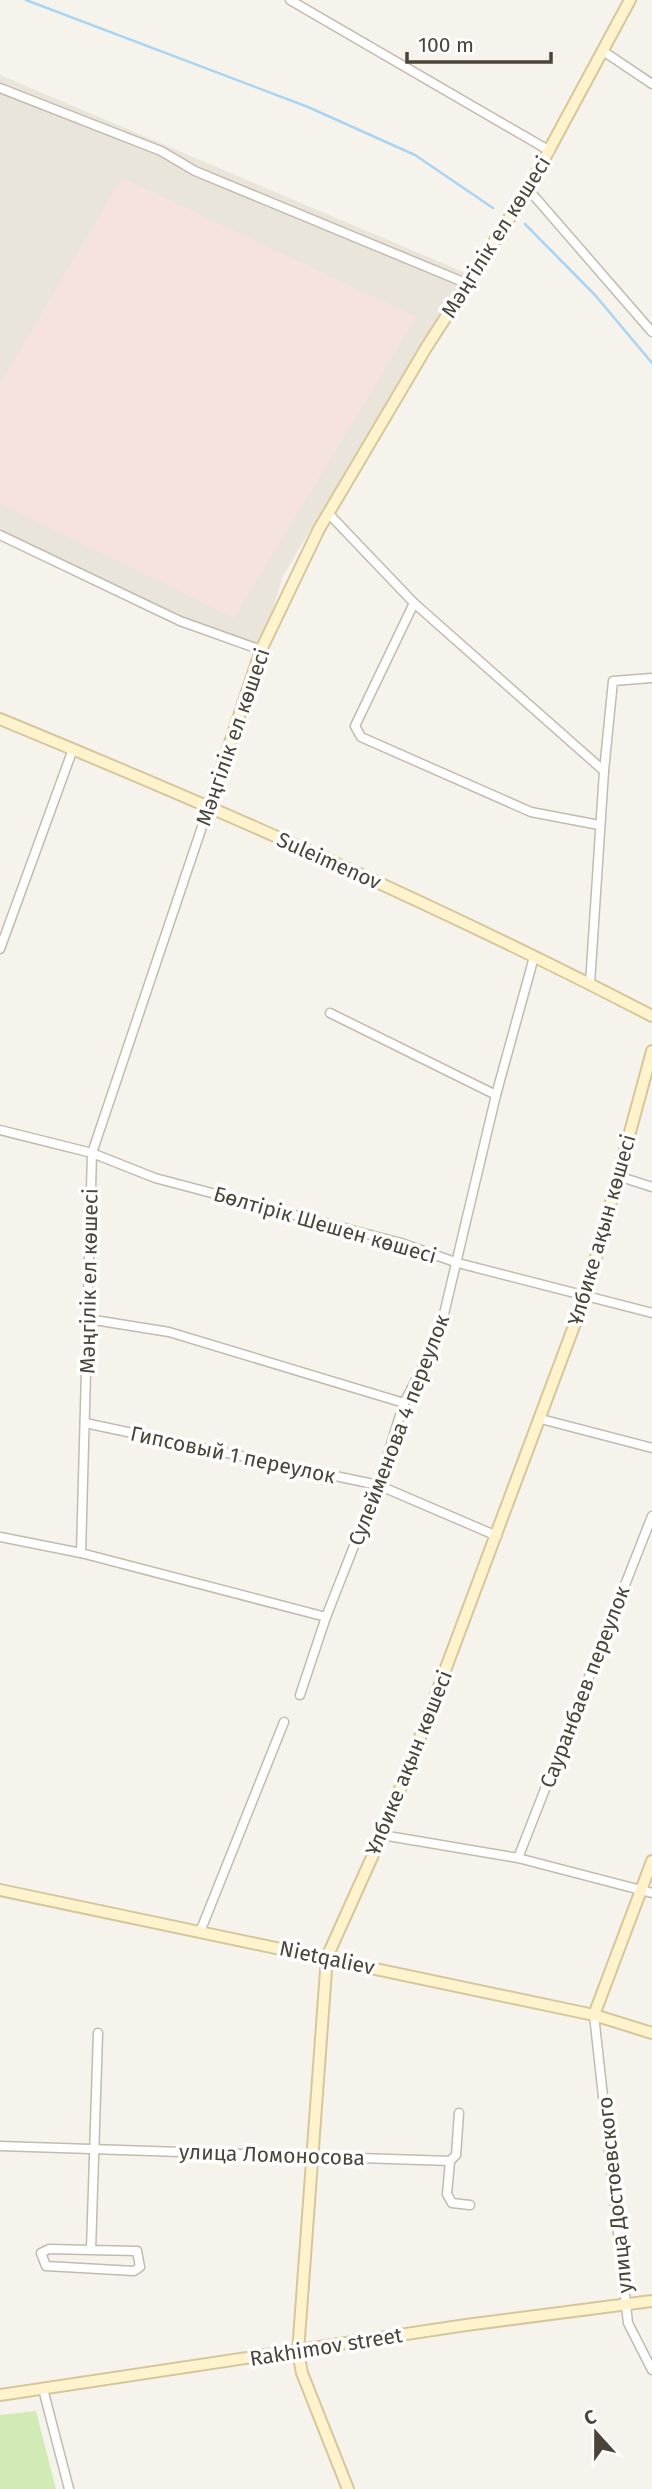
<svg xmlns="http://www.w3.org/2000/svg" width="652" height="2489" font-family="'Fira Sans',sans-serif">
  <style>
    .residential { fill: #eae5da }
    .medical { fill: #f6e3e0 }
    .green { fill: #d2eab5 }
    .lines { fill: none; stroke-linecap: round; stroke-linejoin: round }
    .stream { stroke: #a9d4f2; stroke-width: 2.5 }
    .street-casing { stroke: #c2bbae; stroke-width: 11 }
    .secondary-casing { stroke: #d6c79b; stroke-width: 14 }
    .street { stroke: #fff; stroke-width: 8 }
    .secondary { stroke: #fff3cd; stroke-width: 10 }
    .labels { text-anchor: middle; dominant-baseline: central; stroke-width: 7; stroke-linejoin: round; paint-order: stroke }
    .street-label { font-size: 21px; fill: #4b4439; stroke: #fff }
  </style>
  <rect width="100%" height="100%" fill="#f6f3ec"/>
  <!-- residential -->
  <polygon class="residential" points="0,75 468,274 404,372 283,576 261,650 180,621 0,533"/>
  <!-- medical -->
  <polygon class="medical" points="122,178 416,317 234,618 0,503 0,384"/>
  <!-- green -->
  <polygon class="green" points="36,2411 56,2489 0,2489 0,2415"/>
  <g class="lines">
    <!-- stream -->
    <g class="stream">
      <polyline points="26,0 308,107 415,155 493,208"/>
      <polyline points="525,224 595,295 652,363"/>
    </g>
    <defs>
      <g id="street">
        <polyline points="290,0 550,151"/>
        <polyline points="603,51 652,84"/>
        <polyline points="0,88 161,151 195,171 468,284"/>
        <polyline points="528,189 652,332"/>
        <polyline points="329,514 414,603 604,771 590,984"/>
        <polyline points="0,535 180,621 261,650"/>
        <polyline points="414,603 355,726 361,737 531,812 599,825"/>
        <polyline points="604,771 613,681 652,678"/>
        <polyline points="0,949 73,749"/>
        <polyline points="330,1013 496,1095"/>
        <polyline points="0,1130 92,1153 155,1178 401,1243 458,1263 652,1313"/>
        <polyline points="618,1176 652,1187"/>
        <polyline points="88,1319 169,1332 404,1403"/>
        <polyline points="541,1419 652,1448"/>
        <polyline points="85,1423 378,1485 497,1536"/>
        <polyline points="0,1537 81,1553 326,1617"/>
        <polyline points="81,1553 92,1153 209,806"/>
        <polyline points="300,1695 326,1617 378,1485 404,1403 439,1335 496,1095 534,957"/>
        <polyline points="382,1835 518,1858 652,1893"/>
        <polyline points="518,1858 652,1516"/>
        <polyline points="200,1932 284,1722"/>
        <polyline points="594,2015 628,2323 652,2370"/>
        <polyline points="0,2146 450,2161 456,2155 459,2113"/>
        <polyline points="450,2161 447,2194 452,2203 470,2205"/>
        <polyline points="91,2250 137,2251 140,2267 134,2271 46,2266 41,2253 49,2249 91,2250 98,2033"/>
        <polyline points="43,2389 69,2489"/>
      </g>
      <g id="secondary">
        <path d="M0 719C221 810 440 906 652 1016"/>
        <polyline points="209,806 261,650 319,529 426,348 528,189 630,0"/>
        <polyline points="0,1890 594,2015 652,2033"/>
        <polyline points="594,2015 652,1861"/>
        <polyline points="0,2395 466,2325 652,2301"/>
        <polyline points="348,2489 302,2373 298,2352 327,1957 382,1835 413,1756 586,1294 652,1051"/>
      </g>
    </defs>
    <!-- street casing -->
    <use href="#street" class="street-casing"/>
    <!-- secondary casing -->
    <use href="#secondary" class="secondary-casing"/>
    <!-- street -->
    <use href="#street" class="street"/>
    <!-- secondary -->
    <use href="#secondary" class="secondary"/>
  </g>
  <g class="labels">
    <!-- street labels -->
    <g class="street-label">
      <text transform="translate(496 237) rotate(-58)">Мәңгілік ел көшесі</text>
      <text transform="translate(233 737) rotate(-71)">Мәңгілік ел көшесі</text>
      <text transform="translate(329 861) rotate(24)">Suleimenov</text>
      <text transform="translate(325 1225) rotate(16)">Бөлтірік Шешен көшесі</text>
      <text transform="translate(602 1230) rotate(-74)">Ұлбике ақын көшесі</text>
      <text transform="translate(89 1281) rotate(-89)">Мәңгілік ел көшесі</text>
      <text transform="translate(399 1430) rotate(-69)">Сулейменова 4 переулок</text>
      <text transform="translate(233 1455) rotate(12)">Гипсовый 1 переулок</text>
      <text transform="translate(585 1687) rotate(-69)">Сауранбаев переулок</text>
      <text transform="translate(409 1763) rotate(-68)">Ұлбике ақын көшесі</text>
      <text transform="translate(327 1958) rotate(12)">Nietqaliev</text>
      <text transform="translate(272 2155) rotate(2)">улица Ломоносова</text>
      <text transform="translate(615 2195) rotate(-96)">улица Достоевского</text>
      <text transform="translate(326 2347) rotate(-9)">Rakhimov street</text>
    </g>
  </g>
  <!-- north arrow -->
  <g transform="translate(596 2433) rotate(339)" stroke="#ffffff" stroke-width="5" paint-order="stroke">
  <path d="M0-5L12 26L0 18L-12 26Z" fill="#4b4439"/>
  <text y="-10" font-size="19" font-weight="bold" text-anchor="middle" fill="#4b4439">С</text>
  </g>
  <!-- scale -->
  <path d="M407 52v10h144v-10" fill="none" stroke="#4b4439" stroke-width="3.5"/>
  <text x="418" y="52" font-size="21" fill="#4b4439" stroke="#ffffff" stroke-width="5" paint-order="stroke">100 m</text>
</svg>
